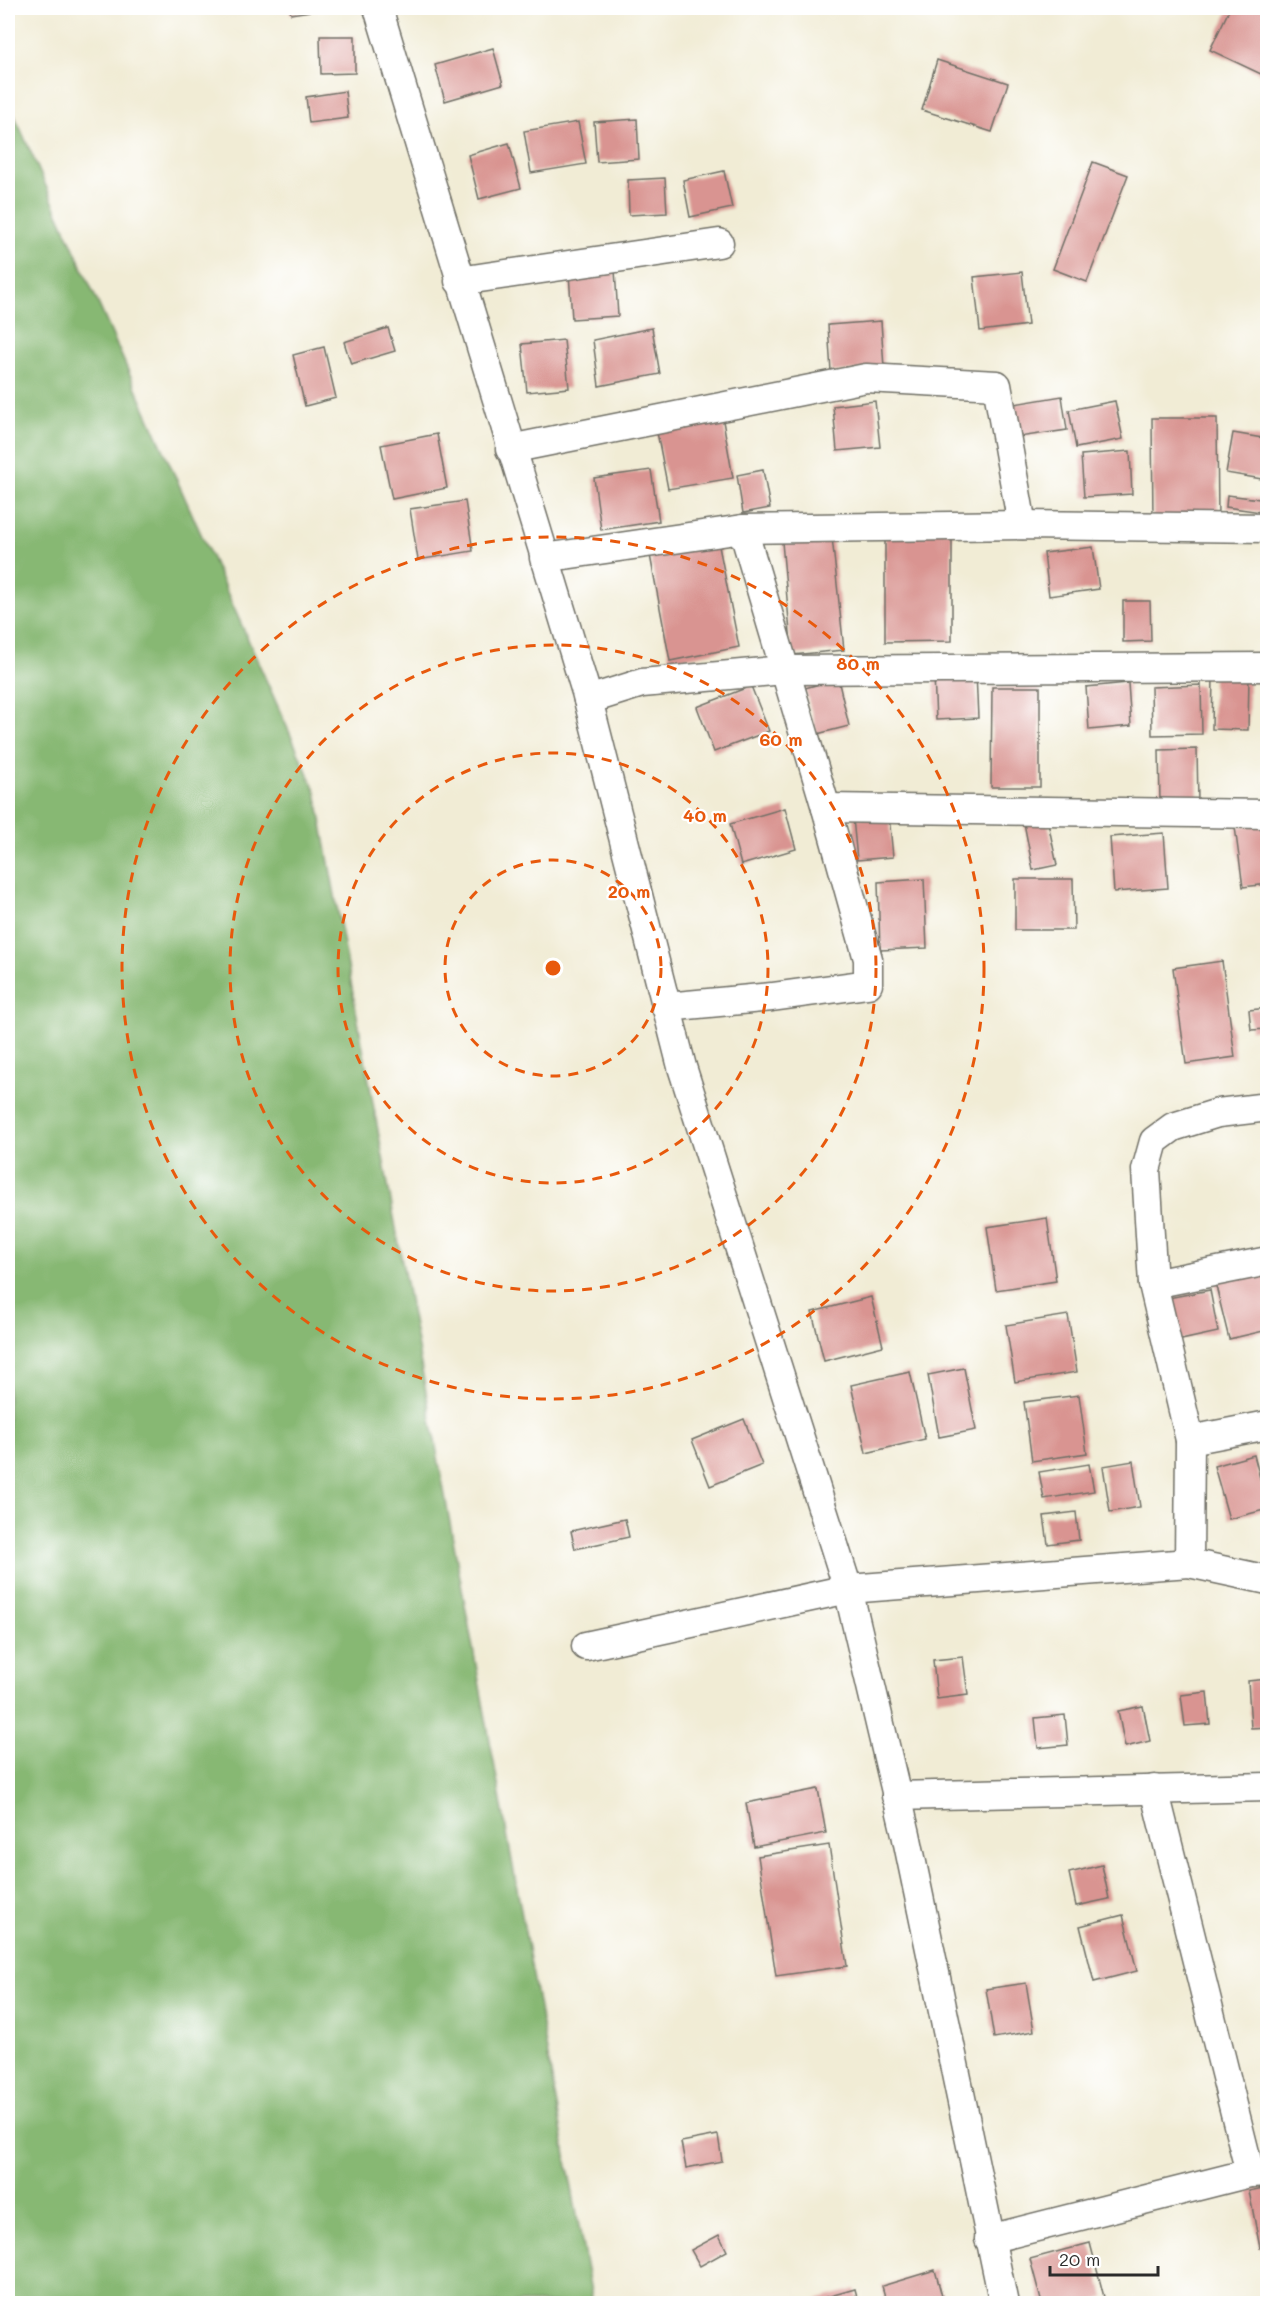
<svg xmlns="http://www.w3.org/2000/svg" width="1275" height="2311" font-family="Mali,sans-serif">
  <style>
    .forest { fill: #87b873; stroke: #59724f; stroke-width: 1.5 }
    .building { fill: #d99491 }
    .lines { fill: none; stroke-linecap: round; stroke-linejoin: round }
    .street-casing { stroke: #706f66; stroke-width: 31 }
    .street { stroke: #fff; stroke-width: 28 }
    .ring { fill: none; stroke: #e8590c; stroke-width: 3; stroke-dasharray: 10 8 }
    .centre { fill: #e8590c; stroke: #fff; stroke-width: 3 }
    .ring-label { font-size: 18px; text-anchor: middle; font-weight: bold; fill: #e8590c; stroke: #fff; stroke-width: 4.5; stroke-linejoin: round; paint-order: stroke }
  </style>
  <rect width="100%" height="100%" fill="#fff"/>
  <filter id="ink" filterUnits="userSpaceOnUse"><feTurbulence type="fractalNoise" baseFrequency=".0167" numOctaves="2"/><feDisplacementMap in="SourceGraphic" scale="12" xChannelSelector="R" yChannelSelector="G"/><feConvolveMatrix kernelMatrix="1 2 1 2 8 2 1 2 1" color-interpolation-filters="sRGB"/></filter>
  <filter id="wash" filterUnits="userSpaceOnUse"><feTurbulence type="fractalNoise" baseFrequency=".008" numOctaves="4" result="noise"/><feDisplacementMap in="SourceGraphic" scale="24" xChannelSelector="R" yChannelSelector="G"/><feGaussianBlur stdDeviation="1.35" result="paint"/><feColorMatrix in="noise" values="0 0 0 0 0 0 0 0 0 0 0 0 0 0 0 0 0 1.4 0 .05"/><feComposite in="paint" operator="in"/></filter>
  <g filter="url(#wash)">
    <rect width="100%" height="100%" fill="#f1ecd5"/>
    <!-- forest -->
    <polygon class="forest" points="8,101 316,792 593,2303 8,2303"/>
    <g id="blocks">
      <!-- building -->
      <g class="building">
        <polygon points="289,8 323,8 323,9 291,14"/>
        <polygon points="1230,8 1268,8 1268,65 1263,75 1210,50"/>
        <polygon points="320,36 355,36 355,73 321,74"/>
        <polygon points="493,48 503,84 445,101 435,65"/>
        <polygon points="937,60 1008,83 992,132 922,110"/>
        <polygon points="345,91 348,118 309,123 306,97"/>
        <polygon points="637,119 639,159 597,162 594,122"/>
        <polygon points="578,122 586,164 531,173 524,131"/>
        <polygon points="509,143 521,188 479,199 468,155"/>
        <polygon points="1093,162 1128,175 1087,282 1053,269"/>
        <polygon points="724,171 732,208 690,217 683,180"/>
        <polygon points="665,178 667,213 629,215 628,180"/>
        <polygon points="615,270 618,316 572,319 569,273"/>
        <polygon points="1022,272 1028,325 980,331 974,277"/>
        <polygon points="881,321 884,368 831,372 828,325"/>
        <polygon points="388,328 395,351 351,364 344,342"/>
        <polygon points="652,328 660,374 599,386 593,340"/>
        <polygon points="564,340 569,388 527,392 522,344"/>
        <polygon points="324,347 336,398 305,406 293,355"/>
        <polygon points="1062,396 1067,430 1019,437 1014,404"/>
        <polygon points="875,401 880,447 837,451 833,406"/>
        <polygon points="1115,401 1123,439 1076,448 1069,410"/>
        <polygon points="722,415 733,478 668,489 656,427"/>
        <polygon points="1152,418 1217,418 1218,521 1153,522"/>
        <polygon points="1233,433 1268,439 1268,480 1226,473"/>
        <polygon points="437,434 447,488 392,499 381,445"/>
        <polygon points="1130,451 1132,494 1084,497 1081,455"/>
        <polygon points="651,470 659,521 601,530 594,478"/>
        <polygon points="763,470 770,508 743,513 737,475"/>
        <polygon points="1227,495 1268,500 1268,513 1226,507"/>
        <polygon points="465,501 473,551 418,560 410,509"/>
        <polygon points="885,531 952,531 952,641 885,642"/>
        <polygon points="832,537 844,650 792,655 782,542"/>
        <polygon points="718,541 739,647 670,661 650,555"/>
        <polygon points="1093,547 1099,589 1049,596 1044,553"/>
        <polygon points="1123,601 1150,601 1151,641 1123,642"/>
        <polygon points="976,673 978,718 936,720 934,675"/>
        <polygon points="1213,676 1249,676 1248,730 1212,729"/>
        <polygon points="838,679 849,726 817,734 805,688"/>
        <polygon points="1128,683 1131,726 1089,730 1086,687"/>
        <polygon points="1201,685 1202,734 1152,735 1151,687"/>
        <polygon points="751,686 769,731 714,752 697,707"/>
        <polygon points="992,687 1040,687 1040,787 991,787"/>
        <polygon points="1197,749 1198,802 1160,803 1159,750"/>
        <polygon points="785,808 796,849 741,865 730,824"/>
        <polygon points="889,815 893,857 857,860 853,818"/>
        <polygon points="1047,818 1057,865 1033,870 1024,823"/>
        <polygon points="1268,823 1268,884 1243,887 1235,827"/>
        <polygon points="1164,833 1168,888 1114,892 1110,837"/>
        <polygon points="924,879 927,948 880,950 878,882"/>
        <polygon points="1015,879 1073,879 1074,930 1015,930"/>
        <polygon points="1222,961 1235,1057 1186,1064 1173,968"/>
        <polygon points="1268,1008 1268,1029 1251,1030 1249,1010"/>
        <polygon points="1047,1218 1056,1281 996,1290 987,1227"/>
        <polygon points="1266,1271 1268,1330 1229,1339 1215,1282"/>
        <polygon points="1210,1290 1218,1332 1172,1342 1163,1299"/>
        <polygon points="871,1297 883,1346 824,1361 812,1312"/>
        <polygon points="1068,1315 1077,1372 1015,1382 1006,1325"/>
        <polygon points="964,1368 976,1430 939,1437 928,1375"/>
        <polygon points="910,1372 925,1439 866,1453 851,1385"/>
        <polygon points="1079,1395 1087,1453 1032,1461 1024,1402"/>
        <polygon points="744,1419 762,1465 710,1486 692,1440"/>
        <polygon points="1254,1455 1268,1509 1229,1519 1214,1466"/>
        <polygon points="1133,1461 1140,1507 1110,1512 1103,1466"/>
        <polygon points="1089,1464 1094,1491 1044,1499 1039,1472"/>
        <polygon points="1076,1512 1079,1540 1048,1544 1044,1516"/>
        <polygon points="625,1519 629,1537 575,1549 571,1531"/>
        <polygon points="963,1657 968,1695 937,1699 933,1660"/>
        <polygon points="1268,1679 1268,1727 1251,1728 1248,1681"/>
        <polygon points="1207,1692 1210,1724 1185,1726 1181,1695"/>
        <polygon points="1143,1706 1150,1741 1125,1747 1118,1711"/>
        <polygon points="1065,1715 1068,1745 1038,1748 1035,1718"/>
        <polygon points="818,1789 826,1833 754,1847 746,1803"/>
        <polygon points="829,1845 847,1966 776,1976 758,1856"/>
        <polygon points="1102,1865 1109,1899 1076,1906 1069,1873"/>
        <polygon points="1123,1915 1137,1971 1094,1982 1080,1926"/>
        <polygon points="1026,1983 1034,2031 994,2038 986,1989"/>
        <polygon points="718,2135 722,2161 686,2168 681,2142"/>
        <polygon points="1268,2187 1268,2246 1260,2248 1249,2191"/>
        <polygon points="719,2235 727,2251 700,2266 691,2250"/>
        <polygon points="1090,2243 1104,2297 1079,2304 1042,2304 1030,2259"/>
        <polygon points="935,2270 944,2304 887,2304 882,2286"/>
        <polygon points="855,2289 859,2304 817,2304 816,2300"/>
      </g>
    </g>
  </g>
  <g filter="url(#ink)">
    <use href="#blocks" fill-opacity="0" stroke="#706f66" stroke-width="1.5"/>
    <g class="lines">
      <defs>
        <g id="street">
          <polyline points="378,8 586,692 682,1067 848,1589 906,1834 1004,2304"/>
          <polyline points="459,281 719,243"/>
          <polyline points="510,449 866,378 997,385 1022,525"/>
          <polyline points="544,558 743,529 1022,525 1268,528"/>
          <polyline points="588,700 642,683 784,670 1268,667"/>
          <polyline points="826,808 1268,814"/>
          <polyline points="666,1007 772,997 868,984 868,959 826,808 743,529"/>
          <polyline points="1153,1284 1268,1261"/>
          <polyline points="1190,1440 1268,1425"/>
          <polyline points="1189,1563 1190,1440 1153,1284 1146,1170 1154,1141 1173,1127 1218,1113 1268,1107"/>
          <polyline points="586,1646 848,1589 1189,1563 1268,1580"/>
          <polyline points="1154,1789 1250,2173"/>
          <polyline points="896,1796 1268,1787"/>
          <polyline points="989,2239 1250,2173 1268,2172"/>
        </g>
      </defs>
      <!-- street casing -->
      <use href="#street" class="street-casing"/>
      <!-- street -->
      <use href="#street" class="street"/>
    </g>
  </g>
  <!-- distance rings -->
  <g class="ring">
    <circle cx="553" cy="968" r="108"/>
    <circle cx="553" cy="968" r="215"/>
    <circle cx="553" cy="968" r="323"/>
    <circle cx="553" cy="968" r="431"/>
  </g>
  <circle cx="553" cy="968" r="9" class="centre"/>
  <g class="ring-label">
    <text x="858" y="670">80 m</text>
    <text x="781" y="746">60 m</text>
    <text x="705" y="822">40 m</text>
    <text x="629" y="898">20 m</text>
  </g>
  <!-- margin -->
  <rect width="1275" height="2311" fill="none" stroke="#fff" stroke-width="30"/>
  <!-- scale -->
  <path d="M1050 2266v9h108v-9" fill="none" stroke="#2b2b2b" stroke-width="3"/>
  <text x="1059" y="2266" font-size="18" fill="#2b2b2b" stroke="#ffffff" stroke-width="4.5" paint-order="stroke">20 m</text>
</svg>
